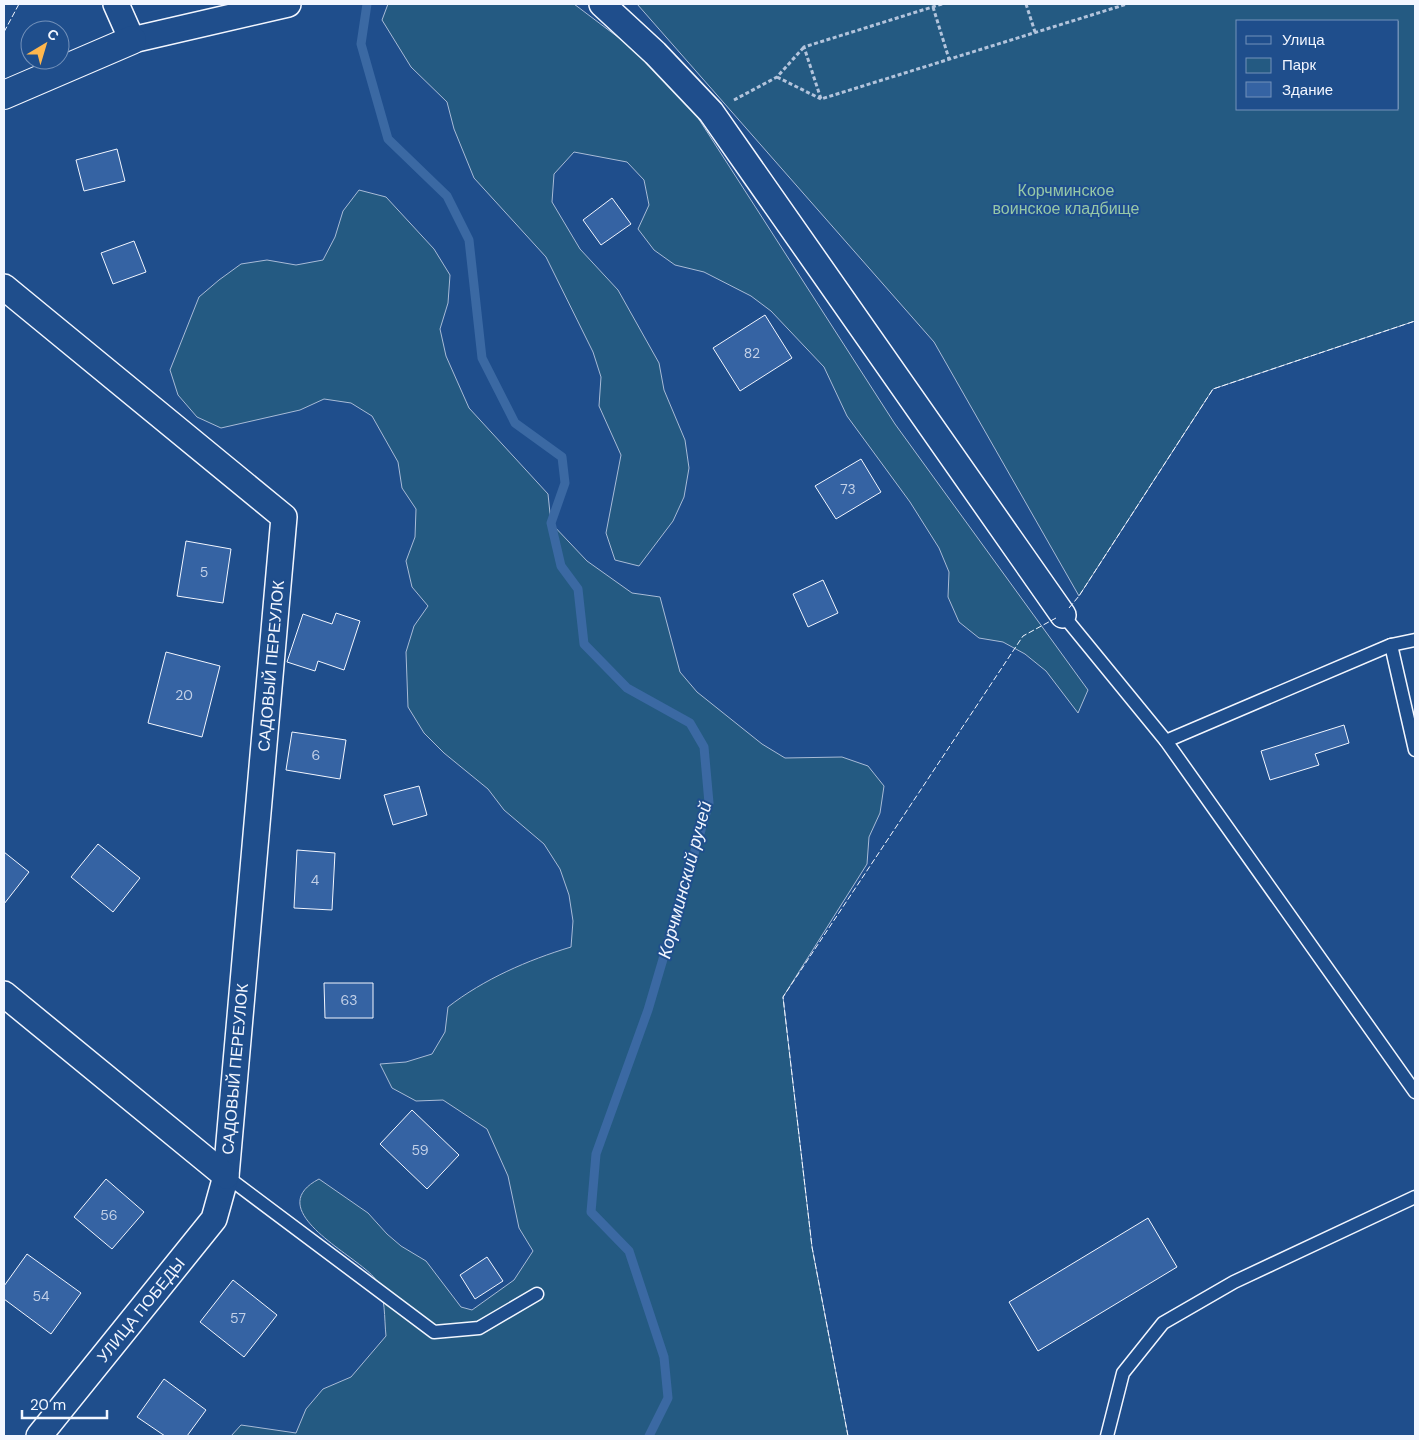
<svg xmlns="http://www.w3.org/2000/svg" width="1419" height="1440" font-family="'DM Sans',sans-serif">
  <style>
    .green { fill: #245a82; stroke: #a8bbd7; fill-rule: evenodd }
    .lines { fill: none; stroke-linecap: round; stroke-linejoin: round }
    .stream { stroke: #3b69a3; stroke-width: 9 }
    .building { fill: #3563a3; stroke: #f2f6ff }
    .lane-casing { stroke: #f2f6ff; stroke-width: 15 }
    .street-casing { stroke: #f2f6ff; stroke-width: 28 }
    .secondary-casing { stroke: #f2f6ff; stroke-width: 30 }
    .path { stroke: #b3c4dc; stroke-width: 3; stroke-dasharray: 4 2.5; stroke-linecap: butt }
    .lane { stroke: #1f4e8c; stroke-width: 12 }
    .street { stroke: #1f4e8c; stroke-width: 25 }
    .secondary { stroke: #1f4e8c; stroke-width: 28 }
    .fence { stroke: #f2f6ff; stroke-width: 1; stroke-dasharray: 6 2.5; stroke-linecap: butt }
    .labels { text-anchor: middle; dominant-baseline: central; stroke-width: 4; stroke-linejoin: round; paint-order: stroke }
    .number-label { font-size: 14px; fill: #c3d1e8 }
    .park-label { font-size: 16px; fill: #97c8a6; stroke: #1f4e8c }
    .street-label { font-size: 16px; fill: #f2f6ff; stroke: #1f4e8c }
    .water-label { font-size: 18px; font-style: italic; fill: #f2f6ff; stroke: #1f4e8c }
  </style>
  <rect width="100%" height="100%" fill="#1f4e8c"/>
  <!-- green -->
  <g class="green">
    <polygon points="388,4 574,4 635,50 693,110 895,424 1088,690 1078,713 1046,671 1025,654 1003,642 979,638 959,622 948,597 949,572 939,548 910,502 847,416 824,367 771,311 751,296 704,272 675,265 654,250 638,229 649,205 644,180 627,162 574,152 554,174 552,202 580,249 618,290 659,363 664,390 685,440 689,468 684,497 673,521 639,566 615,560 606,533 621,455 599,406 601,377 593,352 546,257 474,178 454,129 447,102 411,67 382,20"/>
    <path d="M637 4H1415V321L1213 389 1079 596 934 342ZM1238 21H1398V109H1238Z"/>
    <path d="M359 190 386 197 434 249 450 275 448 303 440 329 446 356 469 408 548 494 551 523 587 561 632 593 660 597 680 672 697 692 762 744 785 758 842 757 868 766 884 786 880 813 869 837 867 864 783 997 812 1247 848 1436H231L241 1425 296 1433 306 1409 323 1389 351 1377 386 1336C384 1318 386 1296 376 1280 361 1257 258 1211 319 1179L368 1213 387 1234 401 1246 426 1261 461 1307 472 1310 514 1280 533 1251 519 1228 508 1176 487 1129 443 1100 416 1101 392 1088 380 1064 406 1062 432 1054 445 1032 448 1007C484 979 528 960 571 947L573 921 569 895 560 869 544 844 504 810 488 789 444 753 424 733 408 707 406 652 414 626 428 606 412 587 406 561 415 537 416 509 402 488 398 462 372 416 351 403 324 399 300 410 221 428 197 417 178 395 170 370 199 297 219 280 241 264 267 260 296 265 323 260 335 237 343 211Z"/>
  </g>
  <g class="lines">
    <!-- stream -->
    <polyline class="stream" points="367,4 361,44 388,139 447,196 469,240 482,358 515,423 562,457 565,483 551,523 561,566 578,589 584,644 627,688 690,723 704,747 709,803 648,1010 596,1154 591,1212 629,1251 664,1357 668,1398 649,1436"/>
  </g>
  <!-- building -->
  <g class="building">
    <polygon points="117,149 125,181 84,191 76,160"/>
    <polygon points="612,198 631,224 601,245 583,220"/>
    <polygon points="134,241 146,272 113,284 101,253"/>
    <polygon points="765,315 792,358 740,391 713,348"/>
    <polygon points="861,459 881,492 836,519 815,486"/>
    <polygon points="186,541 231,549 223,603 177,596"/>
    <polygon points="823,580 838,613 808,627 793,594"/>
    <polygon points="336,613 360,621 344,670 318,661 315,671 287,662 303,614 332,624"/>
    <polygon points="166,652 220,666 202,737 148,723"/>
    <polygon points="1344,725 1349,743 1315,754 1319,765 1270,780 1261,751"/>
    <polygon points="292,732 346,740 340,779 286,770"/>
    <polygon points="419,786 427,815 393,825 384,795"/>
    <polygon points="98,844 140,878 113,912 71,877"/>
    <polygon points="297,850 335,853 332,910 294,908"/>
    <polygon points="4,852 29,872 4,904"/>
    <polygon points="324,983 373,983 373,1018 325,1018"/>
    <polygon points="412,1110 459,1155 427,1189 380,1144"/>
    <polygon points="106,1179 144,1212 112,1249 74,1217"/>
    <polygon points="1148,1218 1177,1267 1038,1351 1009,1302"/>
    <polygon points="27,1254 81,1293 51,1334 4,1299 4,1286"/>
    <polygon points="487,1257 503,1281 475,1299 460,1275"/>
    <polygon points="233,1280 277,1315 244,1357 200,1322"/>
    <polygon points="164,1379 206,1410 187,1436 165,1436 137,1417"/>
  </g>
  <g class="lines">
    <defs>
      <g id="lane">
        <polyline points="1063,615 1166,741 1415,1092"/>
        <polyline points="1391,645 1415,750"/>
        <polyline points="1166,741 1391,645 1415,640"/>
        <polyline points="226,1176 434,1332 479,1328 537,1294"/>
        <polyline points="1107,1436 1123,1373 1163,1323 1234,1282 1415,1197"/>
      </g>
      <g id="street">
        <polyline points="116,4 132,40 288,4"/>
        <polyline points="602,4 655,53 711,112 1063,615"/>
        <polyline points="4,287 284,517 226,1176 214,1219 39,1436"/>
        <polyline points="4,994 226,1176"/>
      </g>
      <polyline id="secondary" points="4,95 132,40"/>
    </defs>
    <!-- lane casing -->
    <use href="#lane" class="lane-casing"/>
    <!-- street casing -->
    <use href="#street" class="street-casing"/>
    <!-- secondary casing -->
    <use href="#secondary" class="secondary-casing"/>
    <!-- path -->
    <g class="path">
      <polyline points="942,4 804,47 821,99 1127,4"/>
      <polyline points="1026,4 1035,32"/>
      <polyline points="933,7 949,59"/>
      <polyline points="777,77 821,99"/>
      <polyline points="734,100 777,77 804,47"/>
    </g>
    <!-- lane -->
    <use href="#lane" class="lane"/>
    <!-- street -->
    <use href="#street" class="street"/>
    <!-- secondary -->
    <use href="#secondary" class="secondary"/>
    <!-- fence -->
    <g class="fence">
      <polyline points="4,32 19,4"/>
      <polyline points="1069,608 1079,596 1213,389 1415,321"/>
      <polyline points="848,1436 812,1247 783,997 1023,636 1056,618"/>
    </g>
  </g>
  <g class="labels">
    <!-- number labels -->
    <g class="number-label">
      <text x="752" y="353">82</text>
      <text x="848" y="489">73</text>
      <text x="204" y="572">5</text>
      <text x="184" y="695">20</text>
      <text x="316" y="755">6</text>
      <text x="315" y="880">4</text>
      <text x="349" y="1000">63</text>
      <text x="420" y="1150">59</text>
      <text x="109" y="1215">56</text>
      <text x="41" y="1296">54</text>
      <text x="238" y="1318">57</text>
    </g>
    <!-- park labels -->
    <g class="park-label">
      <text x="1066" y="190">Корчминское<tspan x="1066" dy="18">воинское кладбище</tspan></text>
    </g>
    <!-- street labels -->
    <g class="street-label">
      <text transform="translate(271 666) rotate(-85)">САДОВЫЙ ПЕРЕУЛОК</text>
      <text transform="translate(235 1069) rotate(-85)">САДОВЫЙ ПЕРЕУЛОК</text>
      <text transform="translate(141 1310) rotate(-51)">УЛИЦА ПОБЕДЫ</text>
    </g>
    <!-- water labels -->
    <g class="water-label">
      <text transform="translate(685 880) rotate(-75)">Корчминский ручей</text>
    </g>
  </g>
  <!-- border -->
  <rect width="1419" height="1440" fill="none" stroke="#f2f6ff" stroke-width="10"/>
  <!-- legend -->
  <rect x="1236" y="20" width="162" height="90" fill="#1f4e8c" stroke="#7391ba"/>
  <rect x="1246" y="36" width="25" height="8" fill="#1f4e8c" stroke="#7391ba"/>
  <text x="1282" y="45" font-size="15" fill="#f2f6ff">Улица</text>
  <rect x="1246" y="58" width="25" height="15" fill="#245a82" stroke="#7391ba"/>
  <text x="1282" y="70" font-size="15" fill="#f2f6ff">Парк</text>
  <rect x="1246" y="82" width="25" height="15" fill="#3563a3" stroke="#7391ba"/>
  <text x="1282" y="95" font-size="15" fill="#f2f6ff">Здание</text>
  <!-- north arrow -->
  <g transform="translate(45 45) rotate(38)"><circle r="24" fill="#1f4e8c" stroke="#7391ba"/>
  <path d="M0-4L9 19L0 12L-9 19Z" fill="#ffb74d"/>
  <text y="-8" font-size="14" font-weight="bold" text-anchor="middle" fill="#f2f6ff">С</text>
  </g>
  <!-- scale -->
  <path d="M22 1410v8h85v-8" fill="none" stroke="#f2f6ff" stroke-width="2.5"/>
  <text x="30" y="1410" font-size="15" fill="#f2f6ff" stroke="#1f4e8c" stroke-width="4" paint-order="stroke">20 m</text>
</svg>
